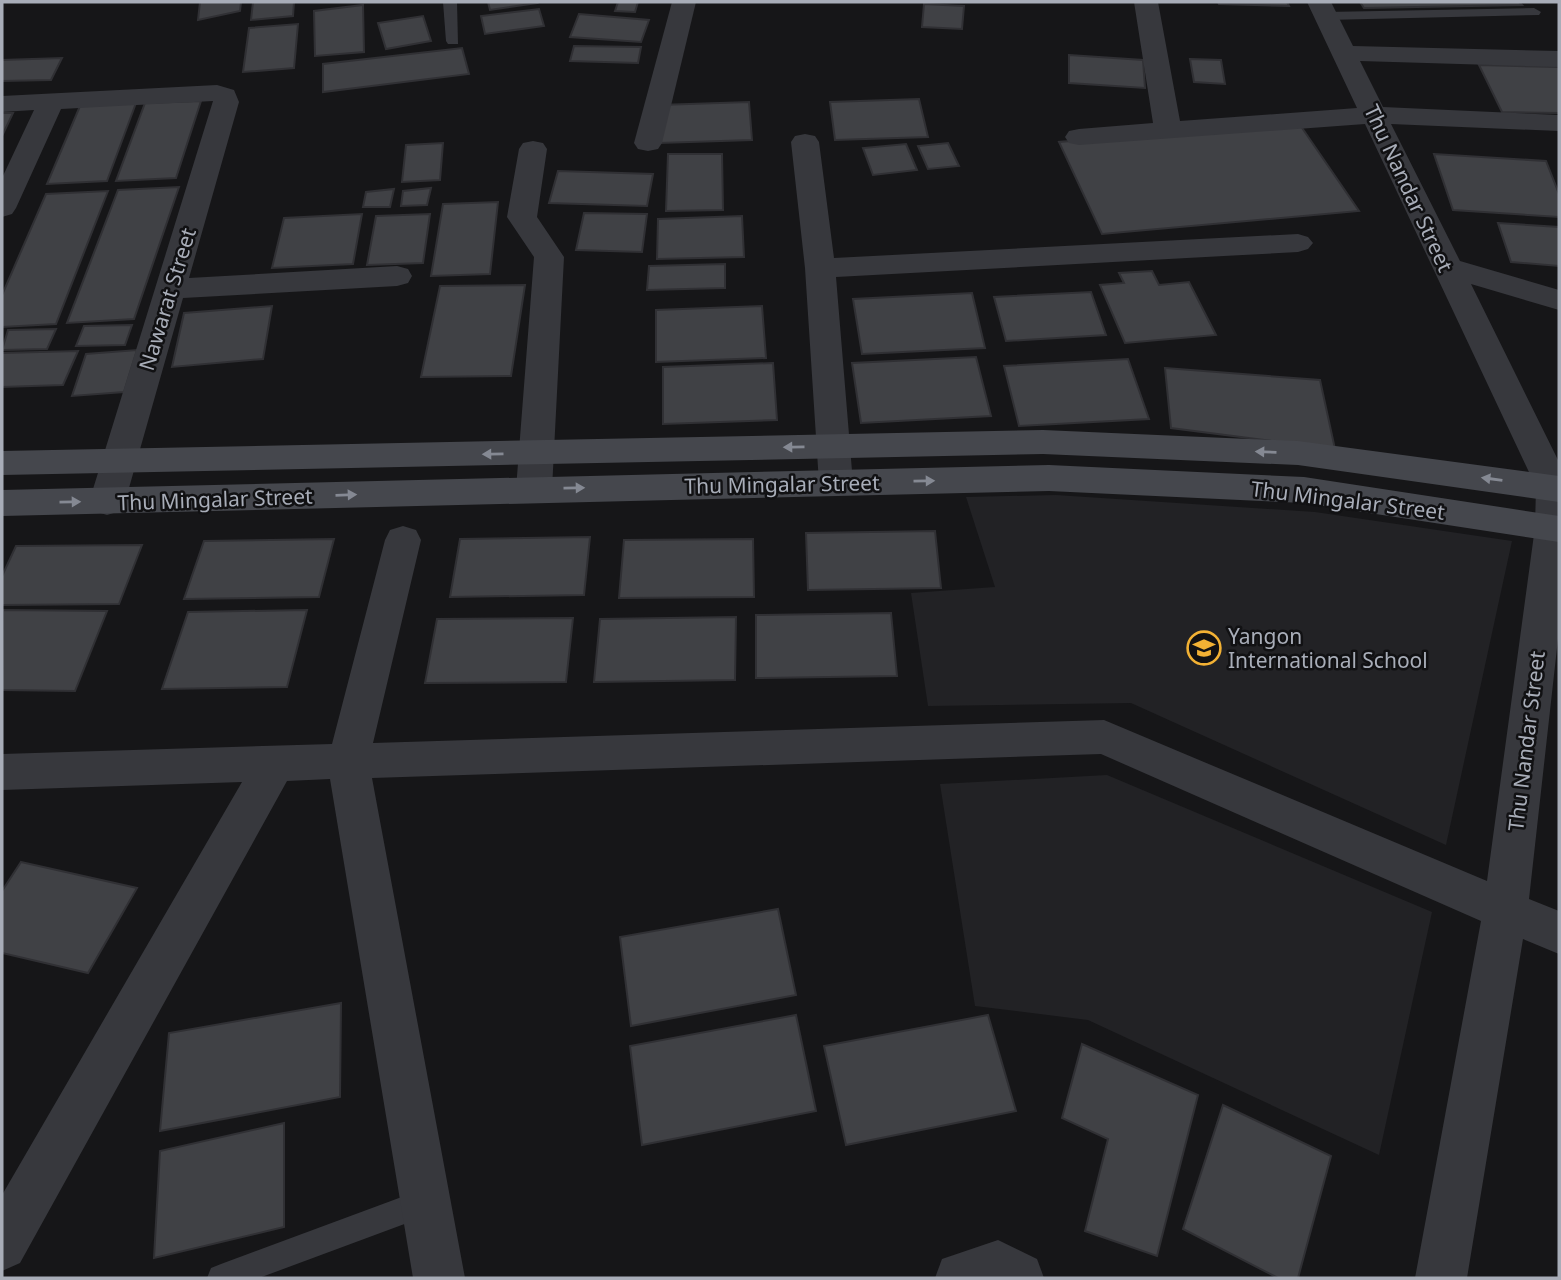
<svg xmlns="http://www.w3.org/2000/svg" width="1561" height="1280" font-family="'Noto Sans',sans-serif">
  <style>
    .built { fill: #222225 }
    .building { fill: #404145; stroke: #303034; stroke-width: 2 }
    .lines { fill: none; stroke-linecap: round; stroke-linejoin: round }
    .lane { fill: #37383d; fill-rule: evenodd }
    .street { fill: #37383d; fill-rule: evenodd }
    .secondary { fill: #45474d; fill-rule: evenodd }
    .oneway { fill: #858993 }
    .labels { text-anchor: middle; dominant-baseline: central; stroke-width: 5; stroke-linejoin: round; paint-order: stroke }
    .street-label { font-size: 21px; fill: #a8adb8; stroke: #111113 }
    .poi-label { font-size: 21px; fill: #a8adb8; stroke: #111113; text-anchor: start }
  </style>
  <rect width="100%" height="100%" fill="#161618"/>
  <!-- built -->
  <g class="built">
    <polygon points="1056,495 1315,512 1512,541 1446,845 1131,703 928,706 911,593 995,587 966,497"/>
    <polygon points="1107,775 1432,912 1379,1155 1088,1020 975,1006 940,784"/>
  </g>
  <!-- building -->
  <g class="building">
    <polygon points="200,2 241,2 240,11 198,20"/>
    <polygon points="253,2 294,2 293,16 251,20"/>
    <polygon points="488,2 536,2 537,3 490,10"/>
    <polygon points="618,2 638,2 635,12 615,11"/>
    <polygon points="1218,2 1287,2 1289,6 1219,4"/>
    <polygon points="1360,2 1519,2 1522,5 1364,8"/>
    <polygon points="924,4 964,6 962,29 922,27"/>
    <polygon points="363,5 364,52 315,56 314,11"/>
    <polygon points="539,9 544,26 485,34 481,16"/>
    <polygon points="579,14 649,20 641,42 570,37"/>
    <polygon points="423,16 431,41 386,49 378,23"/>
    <polygon points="298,24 294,68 243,72 249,28"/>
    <polygon points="574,46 641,47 638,63 570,61"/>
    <polygon points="462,48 469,74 323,92 323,64"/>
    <polygon points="1069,55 1143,60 1145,88 1069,83"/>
    <polygon points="62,58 51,80 2,81 2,60"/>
    <polygon points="1190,59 1221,60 1225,84 1194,82"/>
    <polygon points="1479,65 1559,67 1559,113 1502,112"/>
    <polygon points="919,99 928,137 835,140 830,102"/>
    <polygon points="201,101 176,178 116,181 145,103"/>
    <polygon points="749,102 752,140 659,143 659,105"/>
    <polygon points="136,103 107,181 47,184 80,106"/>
    <polygon points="2,113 13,113 2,136"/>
    <polygon points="1298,122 1359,211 1102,234 1059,142"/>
    <polygon points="443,143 440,180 402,182 406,145"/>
    <polygon points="948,143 959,166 928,169 918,146"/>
    <polygon points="906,144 917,170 873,175 863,148"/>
    <polygon points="668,154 722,154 723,210 666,211"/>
    <polygon points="1434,154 1546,161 1559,194 1559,217 1453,210"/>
    <polygon points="558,171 653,174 647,206 549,203"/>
    <polygon points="179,187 134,319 67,323 118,190"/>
    <polygon points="431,188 427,205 401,206 403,191"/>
    <polygon points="394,189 390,207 363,207 366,192"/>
    <polygon points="108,191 56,324 2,327 2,295 46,194"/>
    <polygon points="498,202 490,274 431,276 443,204"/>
    <polygon points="584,213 647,214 642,252 576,250"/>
    <polygon points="362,214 353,264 272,268 284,218"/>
    <polygon points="430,214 423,263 367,265 376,216"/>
    <polygon points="742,216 744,257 657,259 658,219"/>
    <polygon points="1498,223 1559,227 1559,266 1511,262"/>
    <polygon points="725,264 725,288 647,290 649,266"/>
    <polygon points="1152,271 1159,285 1189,282 1216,335 1125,343 1100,285 1124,283 1119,273"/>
    <polygon points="525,285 511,376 421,377 440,286"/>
    <polygon points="1091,292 1106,335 1006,341 994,297"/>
    <polygon points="972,293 985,348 862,354 853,299"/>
    <polygon points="272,306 263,359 172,367 184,313"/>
    <polygon points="762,306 766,358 656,362 656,310"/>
    <polygon points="132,325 125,345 76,346 84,326"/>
    <polygon points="56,329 47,349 2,350 8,330"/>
    <polygon points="137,350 124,392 72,396 86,354"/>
    <polygon points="78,351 63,385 2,387 2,353"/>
    <polygon points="976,357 991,416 861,423 852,363"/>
    <polygon points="1128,359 1149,419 1019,426 1004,366"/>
    <polygon points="773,363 777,420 663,424 663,367"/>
    <polygon points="1165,368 1320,380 1335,449 1171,428"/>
    <polygon points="935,531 941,588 808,590 806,533"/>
    <polygon points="590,537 584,595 450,597 460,539"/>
    <polygon points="334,539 319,597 184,599 204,541"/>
    <polygon points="753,539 754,597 619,598 624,540"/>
    <polygon points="142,545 119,604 2,605 2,576 16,546"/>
    <polygon points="3,610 107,611 75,691 2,690"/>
    <polygon points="307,610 287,687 162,689 188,612"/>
    <polygon points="891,613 897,676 756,678 756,615"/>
    <polygon points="736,617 735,680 594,682 600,619"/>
    <polygon points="573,618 566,682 425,683 437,619"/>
    <polygon points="21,862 137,888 88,973 2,953 2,891"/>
    <polygon points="778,909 796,995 631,1026 620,937"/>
    <polygon points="341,1003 340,1097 160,1131 169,1033"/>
    <polygon points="796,1015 816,1111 642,1145 630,1046"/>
    <polygon points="988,1015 1016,1111 846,1145 824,1046"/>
    <polygon points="1082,1044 1198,1095 1157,1256 1085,1231 1108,1139 1062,1118"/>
    <polygon points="1223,1105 1331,1156 1298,1278 1278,1278 1183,1229"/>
    <polygon points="284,1123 284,1227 154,1258 160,1151"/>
  </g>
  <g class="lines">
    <!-- lane -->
    <g class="lane">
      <polygon points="443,2 457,2 458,44 448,44 446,41"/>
      <polygon points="1534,8 1541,12 1539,15 1326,20 1319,16 1326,12"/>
      <polygon points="426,1188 436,1192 440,1202 436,1212 426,1216 259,1278 207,1278 211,1268 221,1264"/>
    </g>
    <!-- street -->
    <g class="street">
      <polygon points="672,2 696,2 662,143 658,149 648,151 638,149 634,143"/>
      <polygon points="1134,2 1158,2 1180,121 1357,108 1307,2 1331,2 1353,46 1559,51 1559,67 1360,61 1383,107 1559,115 1559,131 1391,124 1460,261 1559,290 1559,310 1471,284 1559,462 1559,630 1529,899 1559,911 1559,954 1523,939 1467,1278 1415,1278 1481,921 1101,754 372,778 465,1278 413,1278 330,779 287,781 20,1263 2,1271 2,1195 242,782 2,790 2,754 332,744 385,540 390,530 403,526 416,530 421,540 373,743 1104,720 1487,881 1535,527 1536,487 1365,124 1079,145 1069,143 1065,137 1069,131 1079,129 1153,123"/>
      <polygon points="217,85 234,90 239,102 189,278 397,266 408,269 412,276 408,283 397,286 183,298 125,502 120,511 107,515 94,511 89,502 213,101 61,109 16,208 12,214 2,217 2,178 34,110 2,112 2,96"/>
      <polygon points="805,134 815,136 819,142 834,258 1298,234 1308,237 1313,243 1308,249 1298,252 836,277 853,483 848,492 836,496 824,492 819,483 805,268 791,142 795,136"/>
      <polygon points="533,141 543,143 547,149 537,217 564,257 552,489 546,498 534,502 522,498 516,489 534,257 507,217 519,149 523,143"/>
      <polygon points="998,1240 1037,1259 1044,1278 935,1278 942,1259"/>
    </g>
    <!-- secondary -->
    <g class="secondary">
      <polygon points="1043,430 1298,441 1559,476 1559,502 1298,465 1043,454 2,475 2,451"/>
      <polygon points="1049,465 1304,477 1559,516 1559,542 1304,503 1049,491 2,516 2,490"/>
    </g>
  </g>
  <!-- one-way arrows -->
  <defs><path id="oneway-solid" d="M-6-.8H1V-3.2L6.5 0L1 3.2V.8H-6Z" transform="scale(1.75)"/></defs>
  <g class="oneway">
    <use href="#oneway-solid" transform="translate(794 447) rotate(179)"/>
    <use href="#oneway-solid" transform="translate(1266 452) rotate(-178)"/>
    <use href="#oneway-solid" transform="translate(493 454) rotate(179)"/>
    <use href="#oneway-solid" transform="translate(1492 479) rotate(-172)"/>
    <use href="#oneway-solid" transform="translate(924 481) rotate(-1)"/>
    <use href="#oneway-solid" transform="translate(574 488) rotate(-1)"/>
    <use href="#oneway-solid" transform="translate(346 495) rotate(-2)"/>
    <use href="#oneway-solid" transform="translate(70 502) rotate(-1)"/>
  </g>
  <!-- icons -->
  <defs>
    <symbol id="school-ring" viewBox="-11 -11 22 22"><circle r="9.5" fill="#111113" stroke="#f2b134" stroke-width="1.5"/><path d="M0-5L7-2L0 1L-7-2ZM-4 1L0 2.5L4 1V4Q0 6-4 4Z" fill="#f2b134"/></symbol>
  </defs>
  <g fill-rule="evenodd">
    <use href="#school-ring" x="1185" y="629" width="38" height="38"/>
  </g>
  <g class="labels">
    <!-- street labels -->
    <g class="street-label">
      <text transform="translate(1409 188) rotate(65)">Thu Nandar Street</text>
      <text transform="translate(167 299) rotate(-73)">Nawarat Street</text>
      <text transform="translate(782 484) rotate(-1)">Thu Mingalar Street</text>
      <text transform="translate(215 499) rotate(-2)">Thu Mingalar Street</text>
      <text transform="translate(1348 500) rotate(7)">Thu Mingalar Street</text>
      <text transform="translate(1526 741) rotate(-83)">Thu Nandar Street</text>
    </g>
    <!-- poi labels -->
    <g class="poi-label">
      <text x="1228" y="636">Yangon<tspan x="1228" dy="24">International School</tspan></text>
    </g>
  </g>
  <!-- border -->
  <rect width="1561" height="1280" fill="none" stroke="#a8adb8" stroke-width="7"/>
</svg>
